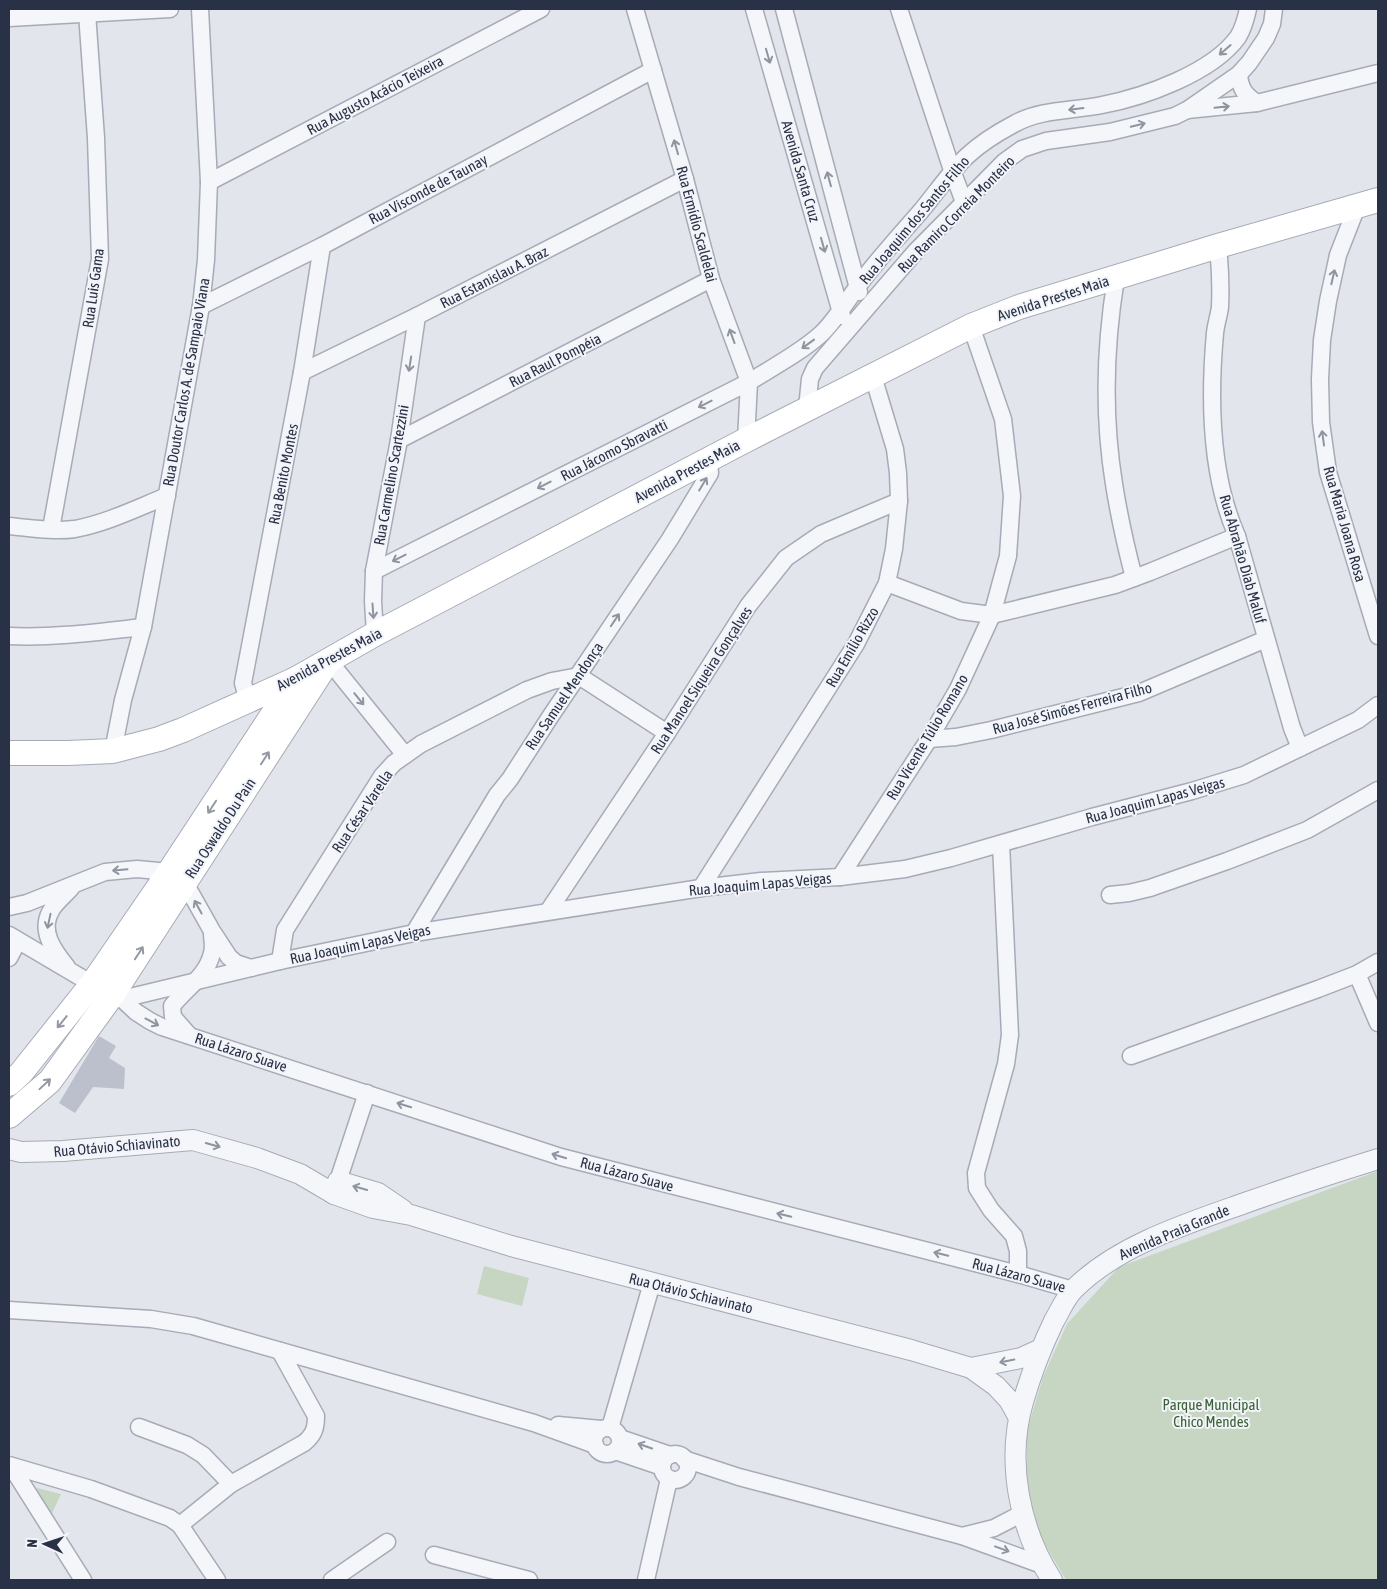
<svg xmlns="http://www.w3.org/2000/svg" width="1387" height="1589" font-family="'Asap Condensed',sans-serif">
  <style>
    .green { fill: #c6d6c2 }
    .building { fill: #bbc0cc }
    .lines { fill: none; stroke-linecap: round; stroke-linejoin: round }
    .minor-casing { stroke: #a6abb7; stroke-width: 19 }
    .tertiary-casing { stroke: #a6abb7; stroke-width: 22 }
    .secondary-casing { stroke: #a6abb7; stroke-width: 26 }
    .minor { stroke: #f5f6f9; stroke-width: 16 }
    .tertiary { stroke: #f5f6f9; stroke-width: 20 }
    .secondary { stroke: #fff; stroke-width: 24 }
    .oneway { stroke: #8e94a0 }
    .oneway2 { stroke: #9498a2 }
    .labels { text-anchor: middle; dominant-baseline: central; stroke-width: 4; stroke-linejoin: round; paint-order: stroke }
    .street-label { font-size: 15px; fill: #283146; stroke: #f2f4f9 }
    .park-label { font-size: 15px; fill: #396334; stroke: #f2f4f9 }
  </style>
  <rect width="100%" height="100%" fill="#e2e5ec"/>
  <!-- green -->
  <g class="green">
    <polygon points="1378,1171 1378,1580 1066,1580 1041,1538 1027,1490 1027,1431 1043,1377 1067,1324 1119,1267"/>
    <polygon points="484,1266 529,1278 522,1306 477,1294"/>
    <polygon points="37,1488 61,1494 52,1513 37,1500"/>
  </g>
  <!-- building -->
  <polygon class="building" points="99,1036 116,1046 109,1058 125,1068 124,1089 93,1087 75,1113 59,1103"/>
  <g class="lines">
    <defs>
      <g id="minor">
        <polyline points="635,9 685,179 711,279 749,382 746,440"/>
        <polyline points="754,9 842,316"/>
        <polyline points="784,9 859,292"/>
        <polyline points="899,9 953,173 964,202"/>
        <polyline points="9,18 170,9"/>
        <path d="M1239 74C1240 89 1245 95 1257 103"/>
        <polyline points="1187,110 1257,103 1378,73"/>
        <polyline points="209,182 541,9"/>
        <polyline points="1358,204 1338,255 1328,301 1322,340 1320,379 1321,422 1328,472 1378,636"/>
        <path d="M1218 246C1220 266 1221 286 1220 307 1219 315 1216 324 1215 333 1209 399 1210 475 1237 536L1292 728 1300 748"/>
        <path d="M1116 278C1105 345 1103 416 1114 484 1119 516 1126 547 1134 578"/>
        <polyline points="201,306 322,246 653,70"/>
        <polyline points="302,372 417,316 685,179"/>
        <polyline points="807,408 810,379 815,368 916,251 1004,162 1022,149 1046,141 1110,132 1175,116 1187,110 1239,74 1249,63 1266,38 1272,24 1274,9"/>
        <polyline points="399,440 711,279"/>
        <path d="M9 526C30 528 54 532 75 529 107 523 137 508 167 496"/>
        <polyline points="51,529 100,259 96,138 87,13"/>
        <path d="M374 571 749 382C773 367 800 353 821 334 835 321 846 302 858 286 877 260 899 236 921 211 936 193 950 172 967 156 981 143 997 133 1014 124 1041 109 1072 111 1102 105 1144 97 1212 73 1238 37 1243 29 1246 18 1248 9"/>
        <polyline points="887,583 961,611 992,615 1115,585 1150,572 1237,536"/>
        <polyline points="375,634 373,601 374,571 399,440 417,316"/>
        <path d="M9 636C54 638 98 632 143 627"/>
        <polyline points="329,661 405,755"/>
        <polyline points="579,676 667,733"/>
        <polyline points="248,701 243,683 302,372 322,246"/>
        <polyline points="929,739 956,737 991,730 1139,693 1266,639"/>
        <polyline points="113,751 123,700 143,627 201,306 206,260 209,182 200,9"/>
        <polyline points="1001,844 1010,1035 1006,1064 976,1173 977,1188 991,1210 1014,1236 1018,1251 1018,1274"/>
        <polyline points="840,877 929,739 958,689 992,615 1008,556 1012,496 1003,419 971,326"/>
        <polyline points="701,888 856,644 887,583 894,549 899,501 898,473 895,449 873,376"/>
        <polyline points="1110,895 1129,893 1150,888 1227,861 1307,830 1378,790"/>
        <polyline points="9,907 27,903 105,872 137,869 169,872 185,883 212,931 229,957 236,963 251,968"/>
        <polyline points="549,910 667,733 748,606 786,558 821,534 899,501"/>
        <polyline points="414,933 497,795 510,779 550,717 670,539 710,473 709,460"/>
        <polyline points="9,935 92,984 122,999 136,1012 150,1021 162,1027 561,1157 1018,1274 1073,1290"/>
        <polyline points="9,958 18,941"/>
        <polyline points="280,961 285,930 382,776 394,763 421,744 527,690 552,681 579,676"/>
        <path d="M67 967C54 951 38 930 52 909 57 901 65 895 71 888"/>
        <polyline points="1357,974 1378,1023"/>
        <polyline points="122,999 280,961 414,933 701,888 761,881 840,877 905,869 951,858 1092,817 1192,791 1244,775 1358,720 1378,705"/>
        <path d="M188 1034 173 1017 172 1006C186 988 207 976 212 953 214 947 212 939 212 933"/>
        <polyline points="1131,1056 1318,989 1357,974 1378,962"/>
        <polyline points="338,1181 367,1093"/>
        <polyline points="9,1310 151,1319 193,1326 534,1423 595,1445"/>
        <polyline points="558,1425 601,1429"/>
        <polyline points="139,1427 187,1445 203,1455 231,1484"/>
        <polyline points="610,1428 652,1283"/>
        <circle cx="607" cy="1441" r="13"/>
        <polyline points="620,1438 670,1455"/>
        <polyline points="615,1451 662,1467"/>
        <circle cx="675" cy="1467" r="13"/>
        <polyline points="684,1459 739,1477 962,1536 1042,1565"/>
        <polyline points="9,1465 91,1489 170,1518 180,1525 217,1580"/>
        <polyline points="11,1466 83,1580"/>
        <path d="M180 1525 231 1484 304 1443C314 1435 316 1428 316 1416L280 1351"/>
        <polyline points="962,1536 994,1528 1023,1513"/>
        <polyline points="434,1555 529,1580"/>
        <polyline points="332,1580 387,1542"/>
        <polyline points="646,1580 669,1479"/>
      </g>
      <g id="tertiary">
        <polyline points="9,1149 21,1152 63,1151 193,1140 257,1158 300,1174 334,1194 373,1208 411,1215 511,1246 911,1350 971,1368 996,1386 1009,1400 1019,1418"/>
        <polyline points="334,1194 338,1181 378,1193 403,1210"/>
        <polyline points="971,1368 1021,1358 1041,1349"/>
        <path d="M1052 1580C1019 1529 1006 1461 1023 1402 1031 1374 1041 1348 1054 1321 1060 1311 1065 1298 1074 1289 1117 1246 1185 1224 1242 1204 1287 1188 1333 1173 1378 1159"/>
      </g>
      <g id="secondary">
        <polyline points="9,753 68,753 113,751 159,739 183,730 296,679 375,634 746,440 971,326 1019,307 1218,246 1378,200"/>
        <polyline points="9,1084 21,1073 92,984 169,872 296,679"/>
        <polyline points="9,1116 50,1081 113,994 327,663"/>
      </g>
    </defs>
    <!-- minor casing -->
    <use href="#minor" class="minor-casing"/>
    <!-- tertiary casing -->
    <use href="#tertiary" class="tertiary-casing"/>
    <!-- secondary casing -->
    <use href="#secondary" class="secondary-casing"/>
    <!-- minor -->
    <use href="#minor" class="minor"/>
    <!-- tertiary -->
    <use href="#tertiary" class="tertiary"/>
    <!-- secondary -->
    <use href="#secondary" class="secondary"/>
  </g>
  <!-- one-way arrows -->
  <defs><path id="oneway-shaft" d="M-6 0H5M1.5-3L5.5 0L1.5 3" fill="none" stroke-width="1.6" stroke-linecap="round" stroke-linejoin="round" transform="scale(1.25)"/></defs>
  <g class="oneway">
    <use href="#oneway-shaft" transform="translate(1225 50) rotate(139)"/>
    <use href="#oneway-shaft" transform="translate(768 56) rotate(74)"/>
    <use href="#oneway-shaft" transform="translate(1222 107) rotate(-6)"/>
    <use href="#oneway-shaft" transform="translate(1076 109) rotate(173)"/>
    <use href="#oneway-shaft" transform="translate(1138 125) rotate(-14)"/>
    <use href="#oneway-shaft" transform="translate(676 147) rotate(-106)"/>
    <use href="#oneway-shaft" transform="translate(829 179) rotate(-105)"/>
    <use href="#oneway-shaft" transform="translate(823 245) rotate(74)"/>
    <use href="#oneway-shaft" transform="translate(1333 277) rotate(-77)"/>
    <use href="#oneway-shaft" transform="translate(732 336) rotate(-110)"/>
    <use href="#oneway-shaft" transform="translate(808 344) rotate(144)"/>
    <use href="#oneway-shaft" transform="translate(410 364) rotate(99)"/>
    <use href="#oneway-shaft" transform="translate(705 404) rotate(153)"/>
    <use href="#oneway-shaft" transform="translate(1323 438) rotate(-98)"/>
    <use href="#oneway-shaft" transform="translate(703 484) rotate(-59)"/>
    <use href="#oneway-shaft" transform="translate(544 485) rotate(153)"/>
    <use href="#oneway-shaft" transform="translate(399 558) rotate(153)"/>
    <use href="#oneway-shaft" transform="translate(373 611) rotate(86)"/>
    <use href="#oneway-shaft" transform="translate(615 620) rotate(-56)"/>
    <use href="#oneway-shaft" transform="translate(359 699) rotate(51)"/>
    <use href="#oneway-shaft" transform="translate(120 870) rotate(175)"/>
    <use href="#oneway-shaft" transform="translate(198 907) rotate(-119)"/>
    <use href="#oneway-shaft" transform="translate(49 921) rotate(102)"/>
    <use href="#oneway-shaft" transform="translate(152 1022) rotate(28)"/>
    <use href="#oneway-shaft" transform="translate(404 1105) rotate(-163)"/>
    <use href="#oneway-shaft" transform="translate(213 1145) rotate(16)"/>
    <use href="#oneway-shaft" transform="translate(559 1156) rotate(-163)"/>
    <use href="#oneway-shaft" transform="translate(360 1188) rotate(-164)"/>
    <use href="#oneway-shaft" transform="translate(784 1215) rotate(-166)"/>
    <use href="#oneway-shaft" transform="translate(941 1254) rotate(-166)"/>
    <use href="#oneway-shaft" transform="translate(1007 1361) rotate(169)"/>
    <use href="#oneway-shaft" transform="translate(645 1446) rotate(-161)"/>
    <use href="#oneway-shaft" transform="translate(1002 1549) rotate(20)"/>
  </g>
  <g class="oneway2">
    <use href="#oneway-shaft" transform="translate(265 758) rotate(-57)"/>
    <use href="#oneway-shaft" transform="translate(212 807) rotate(123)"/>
    <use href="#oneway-shaft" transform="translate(139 953) rotate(-57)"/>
    <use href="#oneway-shaft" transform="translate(62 1022) rotate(129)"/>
    <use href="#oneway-shaft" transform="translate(45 1084) rotate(-43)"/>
  </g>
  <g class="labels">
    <!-- street labels -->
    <g class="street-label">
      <text transform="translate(375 95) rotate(-28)">Rua Augusto Acácio Teixeira</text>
      <text transform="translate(801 171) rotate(74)">Avenida Santa Cruz</text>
      <text transform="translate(428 189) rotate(-28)">Rua Visconde de Taunay</text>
      <text transform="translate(956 214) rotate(-45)">Rua Ramiro Correia Monteiro</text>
      <text transform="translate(914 220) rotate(-50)">Rua Joaquim dos Santos Filho</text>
      <text transform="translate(697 224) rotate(75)">Rua Ermídio Scaldelai</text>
      <text transform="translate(494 277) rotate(-27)">Rua Estanislau A. Braz</text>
      <text transform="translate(93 288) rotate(-82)">Rua Luis Gama</text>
      <text transform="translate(1053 298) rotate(-18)">Avenida Prestes Maia</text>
      <text transform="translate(555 360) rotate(-27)">Rua Raul Pompéia</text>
      <text transform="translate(186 382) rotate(-80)">Rua Doutor Carlos A. de Sampaio Viana</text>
      <text transform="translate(614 450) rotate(-27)">Rua Jácomo Sbravatti</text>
      <text transform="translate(687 471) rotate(-28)">Avenida Prestes Maia</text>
      <text transform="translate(283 474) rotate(-79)">Rua Benito Montes</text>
      <text transform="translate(391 475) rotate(-80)">Rua Carmelino Scartezzini</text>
      <text transform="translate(1345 524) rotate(74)">Rua Maria Joana Rosa</text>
      <text transform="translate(1243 559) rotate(74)">Rua Abrahão Diab Maluf</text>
      <text transform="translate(852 647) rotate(-60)">Rua Emílio Rizzo</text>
      <text transform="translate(329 659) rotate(-28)">Avenida Prestes Maia</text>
      <text transform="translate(701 680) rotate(-57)">Rua Manoel Siqueira Gonçalves</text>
      <text transform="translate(564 696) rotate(-56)">Rua Samuel Mendonça</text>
      <text transform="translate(1072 708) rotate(-15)">Rua José Simões Ferreira Filho</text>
      <text transform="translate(927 737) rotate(-59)">Rua Vicente Túlio Romano</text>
      <text transform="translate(1155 800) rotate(-15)">Rua Joaquim Lapas Veigas</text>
      <text transform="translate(362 811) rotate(-56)">Rua César Varella</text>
      <text transform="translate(220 828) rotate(-57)">Rua Oswaldo Du Pain</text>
      <text transform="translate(760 884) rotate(-5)">Rua Joaquim Lapas Veigas</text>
      <text transform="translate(360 944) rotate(-12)">Rua Joaquim Lapas Veigas</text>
      <text transform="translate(241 1052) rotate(18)">Rua Lázaro Suave</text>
      <text transform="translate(117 1146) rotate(-5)">Rua Otávio Schiavinato</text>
      <text transform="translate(627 1174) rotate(15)">Rua Lázaro Suave</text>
      <text transform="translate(1174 1232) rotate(-23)">Avenida Praia Grande</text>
      <text transform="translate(1019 1275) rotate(15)">Rua Lázaro Suave</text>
      <text transform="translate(691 1293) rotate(14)">Rua Otávio Schiavinato</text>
    </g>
    <!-- park labels -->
    <g class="park-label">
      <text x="1211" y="1404">Parque Municipal<tspan x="1211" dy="17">Chico Mendes</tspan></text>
    </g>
  </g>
  <!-- border -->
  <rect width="1387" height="1589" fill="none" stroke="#283146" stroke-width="20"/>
  <!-- north arrow -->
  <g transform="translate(45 1544) rotate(273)" stroke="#f2f4f9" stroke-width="4" paint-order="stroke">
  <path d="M0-4L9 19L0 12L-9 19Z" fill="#283146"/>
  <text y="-8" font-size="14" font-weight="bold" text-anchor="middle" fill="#283146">N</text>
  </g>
</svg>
